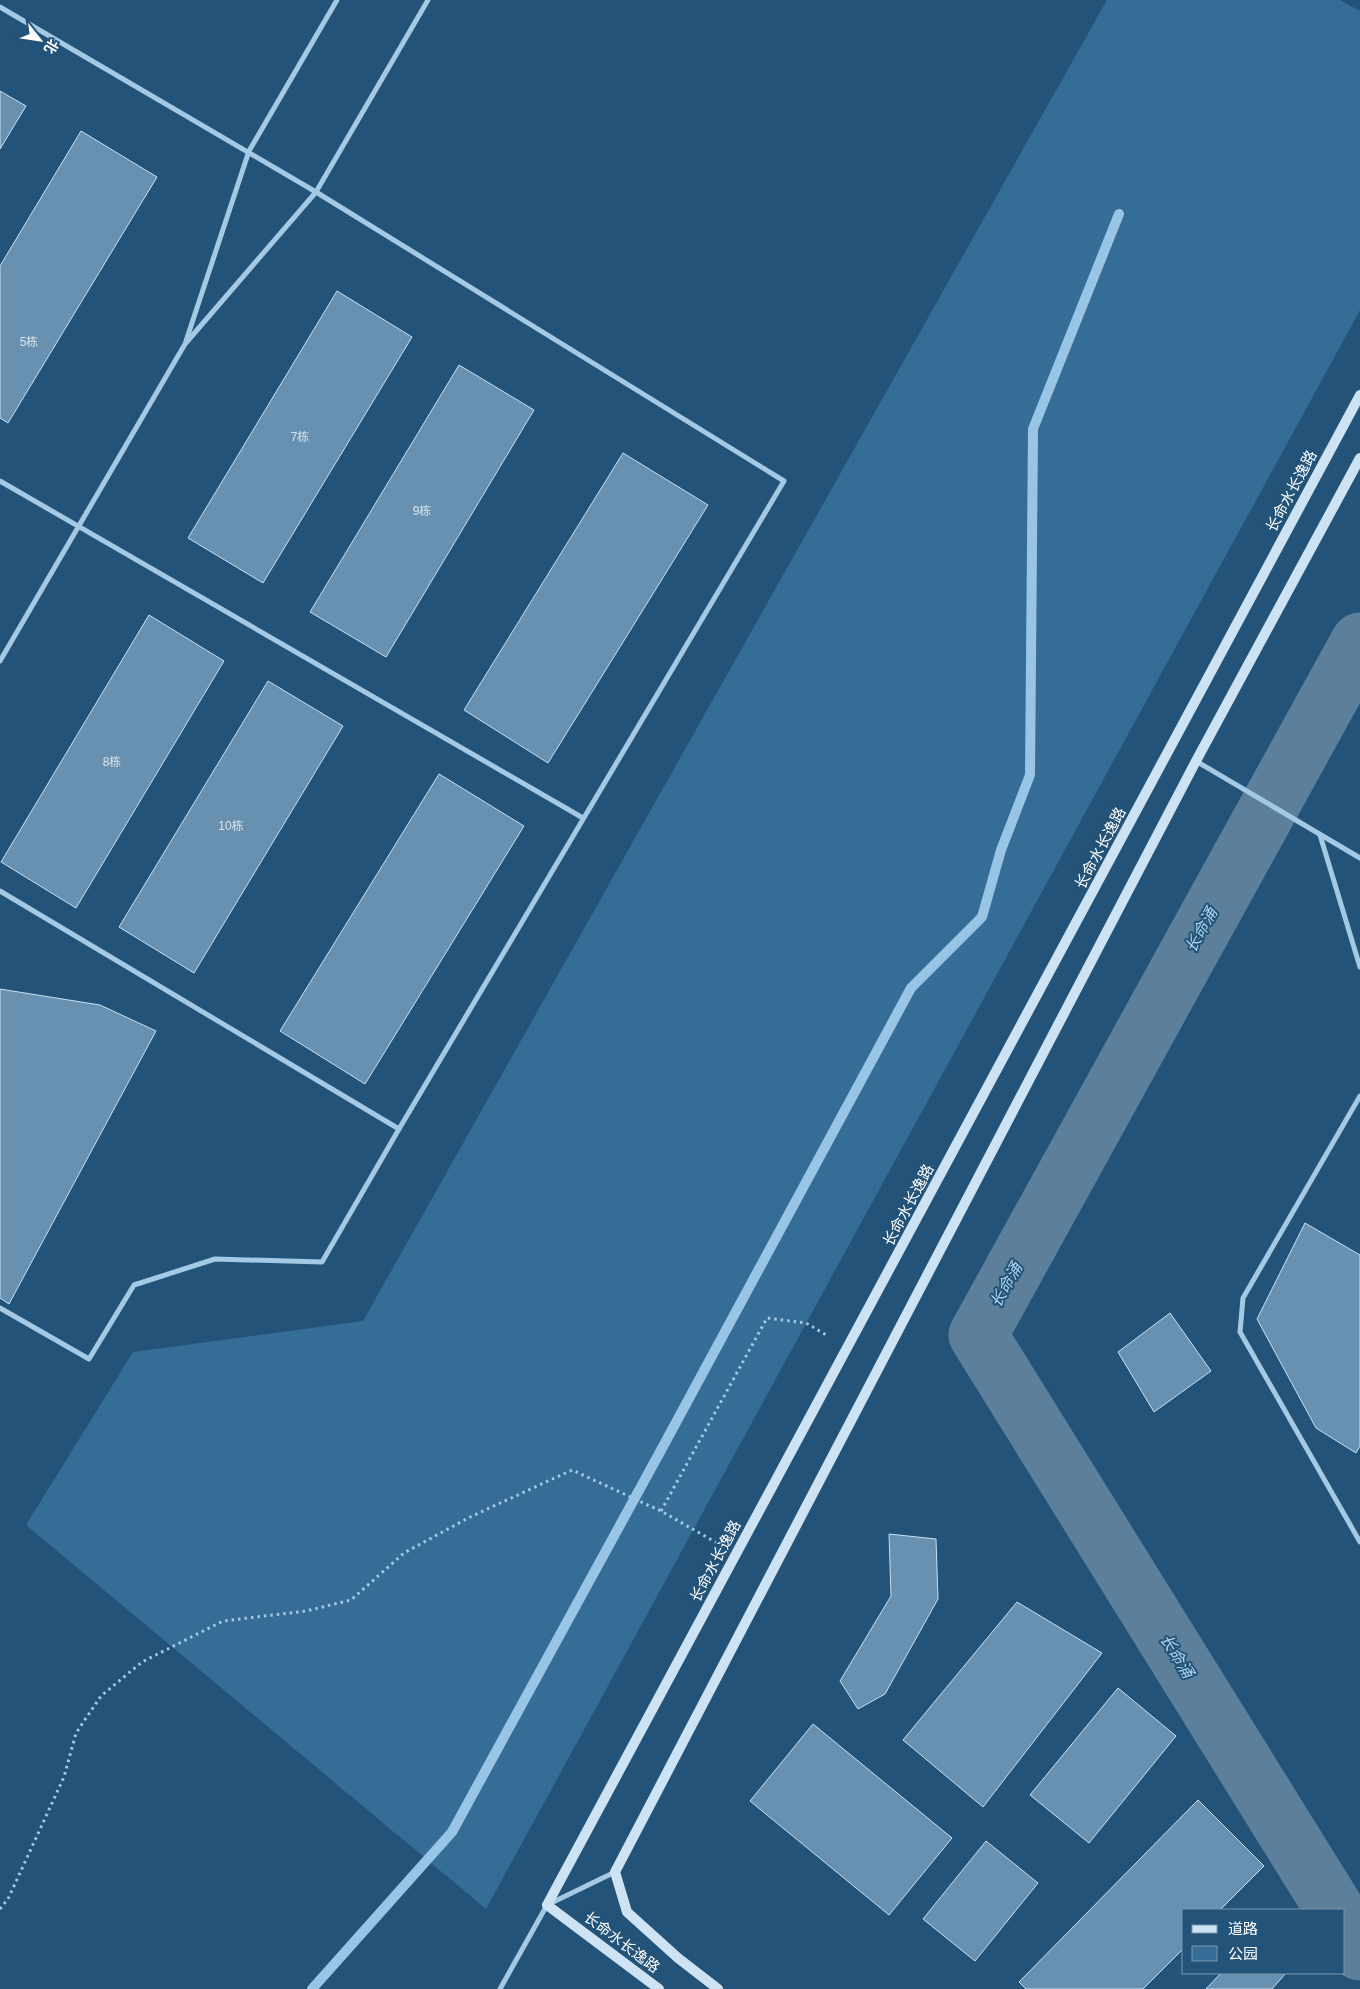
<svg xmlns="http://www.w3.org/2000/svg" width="1360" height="1989" font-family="Arial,'Noto Sans SC',sans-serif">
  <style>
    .green { fill: #366d96 }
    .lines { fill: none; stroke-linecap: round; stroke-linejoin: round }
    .stream { stroke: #98c5e5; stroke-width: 10 }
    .river { stroke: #5c7f9c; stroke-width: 59 }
    .building { fill: #6891b1; stroke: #c7e0f3 }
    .path { stroke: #a4c9e4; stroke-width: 3; stroke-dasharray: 2.5 4; stroke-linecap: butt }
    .street { stroke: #a4c9e4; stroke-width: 5 }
    .secondary { stroke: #cde3f4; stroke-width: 10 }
    .labels { text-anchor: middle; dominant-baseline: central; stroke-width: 4; stroke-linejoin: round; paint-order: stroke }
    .number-label { font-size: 12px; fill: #d9e4ec }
    .street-label { font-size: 15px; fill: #fff; stroke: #235378 }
    .water-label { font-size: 16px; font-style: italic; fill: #afd2ec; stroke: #235378 }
  </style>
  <rect width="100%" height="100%" fill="#235378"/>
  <!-- green -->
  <polygon class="green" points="1107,0 1340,0 1360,11 1360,310 486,1909 26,1525 133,1352 363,1321"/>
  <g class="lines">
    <!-- stream -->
    <polyline class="stream" points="312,1989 452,1832 660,1452 911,988 982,917 1001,850 1030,775 1033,429 1119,214"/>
    <!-- river -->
    <g class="river">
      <polyline points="1335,1910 978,1335 1360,642"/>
      <polyline points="1344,1925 1360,1951"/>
    </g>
  </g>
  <!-- building -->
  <g class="building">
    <polygon points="0,91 26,106 0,149"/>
    <polygon points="81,131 157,177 8,423 0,418 0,266"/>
    <polygon points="337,291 412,337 263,583 188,538"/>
    <polygon points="459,365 534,410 386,657 310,612"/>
    <polygon points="623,453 708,505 548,763 464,710"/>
    <polygon points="149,615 224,661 76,908 1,862"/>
    <polygon points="268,681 343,726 194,973 119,927"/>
    <polygon points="439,774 524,826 365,1084 280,1031"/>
    <polygon points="0,989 100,1005 156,1031 9,1304 0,1298"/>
    <polygon points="1305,1223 1360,1255 1360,1446 1356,1453 1316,1428 1257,1319"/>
    <polygon points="1170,1313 1211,1371 1154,1412 1118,1352"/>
    <polygon points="889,1534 936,1539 938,1599 885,1694 858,1709 840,1681 891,1596"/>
    <polygon points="1017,1602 1102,1653 983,1807 903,1740"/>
    <polygon points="1118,1688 1176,1736 1089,1843 1030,1795"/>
    <polygon points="813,1724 952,1838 889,1915 750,1801"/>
    <polygon points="1198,1800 1264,1866 1220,1910 1184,1910 1184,1948 1143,1989 1026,1989 1019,1982"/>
    <polygon points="986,1841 1038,1883 975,1961 923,1919"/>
    <polygon points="1221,1973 1286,1973 1272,1989 1206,1989"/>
  </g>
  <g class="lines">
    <!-- path -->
    <g class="path">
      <polyline points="661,1511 767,1318 806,1323 828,1336"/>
      <polyline points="0,1909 8,1899 64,1777 76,1733 101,1696 142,1662 223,1621 306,1611 351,1600 404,1553 470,1517 572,1470 661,1511 717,1543"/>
    </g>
    <!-- street -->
    <g class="street">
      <polyline points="0,7 316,192 784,481 399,1129 0,891"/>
      <polyline points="186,341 249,151 337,0"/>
      <polyline points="0,481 583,818"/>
      <polyline points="0,661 185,344 316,192 428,0"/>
      <polyline points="1196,761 1360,858"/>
      <polyline points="1320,835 1360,967"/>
      <polyline points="1360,1096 1243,1298 1240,1332 1360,1542"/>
      <polyline points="0,1308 89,1359 134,1285 215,1259 322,1262 399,1129"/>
      <polyline points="500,1989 547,1905 615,1872"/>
    </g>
    <!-- secondary -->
    <g class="secondary">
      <polyline points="659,1989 547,1905 1360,395"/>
      <polyline points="718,1989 678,1958 627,1912 615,1872 1196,761 1360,458"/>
    </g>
  </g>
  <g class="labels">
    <!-- number labels -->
    <g class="number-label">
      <text x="29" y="342">5栋</text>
      <text x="300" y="437">7栋</text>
      <text x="422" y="511">9栋</text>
      <text x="112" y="762">8栋</text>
      <text x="231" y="826">10栋</text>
    </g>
    <!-- street labels -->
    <g class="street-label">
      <text transform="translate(1291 491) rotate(-62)">长命水长逸路</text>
      <text transform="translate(1100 848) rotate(-62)">长命水长逸路</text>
      <text transform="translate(908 1205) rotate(-62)">长命水长逸路</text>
      <text transform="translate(715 1561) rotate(-62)">长命水长逸路</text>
      <text transform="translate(622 1942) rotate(37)">长命水长逸路</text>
    </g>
    <!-- water labels -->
    <g class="water-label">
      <text transform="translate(1201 930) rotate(-61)">长命涌</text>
      <text transform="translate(1006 1285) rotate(-61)">长命涌</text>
      <text transform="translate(1177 1656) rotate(58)">长命涌</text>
    </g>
  </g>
  <!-- legend -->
  <rect x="1182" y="1909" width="162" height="65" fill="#235378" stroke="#7b98ae"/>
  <rect x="1192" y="1925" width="25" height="8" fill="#cde3f4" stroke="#7b98ae"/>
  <text x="1228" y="1934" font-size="15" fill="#ffffff">道路</text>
  <rect x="1192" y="1946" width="25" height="15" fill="#366d96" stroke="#7b98ae"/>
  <text x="1228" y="1959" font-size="15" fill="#ffffff">公园</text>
  <!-- north arrow -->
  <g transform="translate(40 40) rotate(120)" stroke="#235378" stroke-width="4" paint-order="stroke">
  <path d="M0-4L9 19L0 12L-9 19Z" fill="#ffffff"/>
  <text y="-8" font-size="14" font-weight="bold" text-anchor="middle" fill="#ffffff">北</text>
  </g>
</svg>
